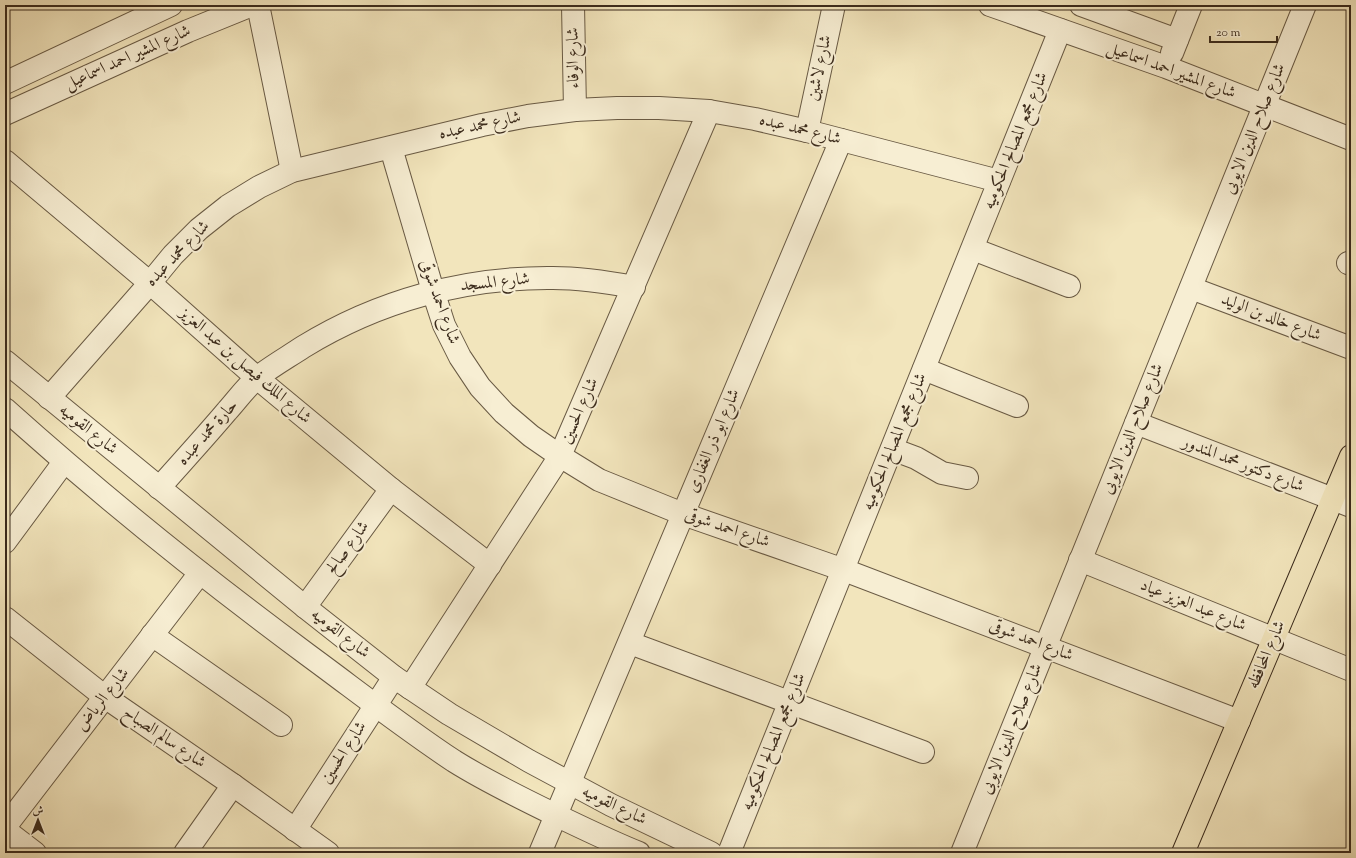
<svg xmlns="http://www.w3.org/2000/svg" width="1356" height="858" font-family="'Sorts Mill Goudy',Amiri,serif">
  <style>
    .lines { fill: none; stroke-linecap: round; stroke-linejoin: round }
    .minor-casing { stroke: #695a44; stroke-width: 24 }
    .major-casing { stroke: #3b2b1c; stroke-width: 24 }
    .minor { stroke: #f7eed3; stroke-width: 22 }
    .major { stroke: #f2e5bc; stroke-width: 22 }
    .labels { text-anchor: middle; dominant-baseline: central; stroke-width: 4; stroke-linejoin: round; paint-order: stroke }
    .street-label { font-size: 17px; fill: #3b2b1c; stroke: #f7eed3 }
  </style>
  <rect width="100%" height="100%" fill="#f2e5bc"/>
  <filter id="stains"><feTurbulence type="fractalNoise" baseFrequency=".005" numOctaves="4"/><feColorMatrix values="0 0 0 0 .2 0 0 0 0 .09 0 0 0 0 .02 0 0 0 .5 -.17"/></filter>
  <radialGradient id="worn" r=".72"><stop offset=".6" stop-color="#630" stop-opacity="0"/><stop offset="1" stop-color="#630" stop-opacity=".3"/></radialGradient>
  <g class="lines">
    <defs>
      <g id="minor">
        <polyline points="258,5 292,171"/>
        <polyline points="573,5 575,110"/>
        <polyline points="990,5 1166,67 1351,139"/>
        <polyline points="1081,5 1177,40"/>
        <polyline points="1172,53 1191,5"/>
        <polyline points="5,83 171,5"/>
        <polyline points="5,114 188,31 252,5"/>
        <polyline points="807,131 834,5"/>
        <polyline points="391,148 433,291 444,325 460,357 480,387 504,413 531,436 560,456 599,480 683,514 844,570 1239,721"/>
        <polyline points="5,161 150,283 257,378 391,489 490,565"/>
        <polyline points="973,249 1069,286"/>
        <polyline points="1348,263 1351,264"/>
        <polyline points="1191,288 1351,348"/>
        <polyline points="5,361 305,607 394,677 449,714 529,761 611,805 711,853"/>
        <polyline points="924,369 1017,406"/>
        <polyline points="49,398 150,283 173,255 199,229 228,206 259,187 292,171 482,125 528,116 575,110 617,108 659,108 709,111 755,119 807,131 999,181"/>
        <path d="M5 409C102 496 204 578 308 655 357 691 404 728 454 761 489 783 527 801 564 819 589 831 614 843 639 853"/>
        <polyline points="1136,423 1351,506"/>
        <polyline points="892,449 916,458 942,473 967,478"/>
        <path d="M159 488C182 462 205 437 227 411 237 400 246 387 258 377 272 366 288 357 303 347 378 301 464 277 553 278 580 278 607 282 634 287"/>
        <polyline points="5,542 64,462"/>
        <polyline points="1080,560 1351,670"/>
        <polyline points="305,607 391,489"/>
        <polyline points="5,618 105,697 233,785 328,853"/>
        <polyline points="152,635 281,725"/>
        <polyline points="630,643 923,752"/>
        <polyline points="410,688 560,456 709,111"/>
        <polyline points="5,827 200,573"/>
        <polyline points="5,830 35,853"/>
        <polyline points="295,830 394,677"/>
        <polyline points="185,853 233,785"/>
        <polyline points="540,853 841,140"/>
        <polyline points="729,853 1060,30"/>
        <polyline points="962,853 1305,5"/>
      </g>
      <polyline id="major" points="1183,853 1351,456"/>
    </defs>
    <!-- minor casing -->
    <use href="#minor" class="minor-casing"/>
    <!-- major casing -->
    <use href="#major" class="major-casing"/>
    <!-- minor -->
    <use href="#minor" class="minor"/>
    <!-- major -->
    <use href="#major" class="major"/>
  </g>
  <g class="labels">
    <!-- street labels -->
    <g class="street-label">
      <text transform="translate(128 58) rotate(-24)">شارع المشير احمد اسماعيل</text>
      <text transform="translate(574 58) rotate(-91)">شارع الوفاء</text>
      <text transform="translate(820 68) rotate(-78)">شارع لاشين</text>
      <text transform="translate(1171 71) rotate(20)">شارع المشير احمد اسماعيل</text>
      <text transform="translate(480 126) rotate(-12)">شارع محمد عبده</text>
      <text transform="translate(1255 129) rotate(-68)">شارع صلاح الدين الايوبى</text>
      <text transform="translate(800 130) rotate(14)">شارع محمد عبده</text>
      <text transform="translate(1016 141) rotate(-68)">شارع مجمع المصالح الحكوميه</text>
      <text transform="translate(178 254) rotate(-46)">شارع محمد عبده</text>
      <text transform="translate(495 283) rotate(-6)">شارع المسجد</text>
      <text transform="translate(439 302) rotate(70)">شارع احمد شوقى</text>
      <text transform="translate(1271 318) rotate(21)">شارع خالد بن الوليد</text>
      <text transform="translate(245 366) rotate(41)">شارع الملك فيصل بن عبد العزيز</text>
      <text transform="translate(580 411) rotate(-66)">شارع الحسين</text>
      <text transform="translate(1133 429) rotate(-68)">شارع صلاح الدين الايوبى</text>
      <text transform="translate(88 430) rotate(39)">شارع القوميه</text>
      <text transform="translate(208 433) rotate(-48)">حارة محمد عبده</text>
      <text transform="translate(714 441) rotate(-67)">شارع ابو ذر الغفارى</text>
      <text transform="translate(895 442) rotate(-68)">شارع مجمع المصالح الحكوميه</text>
      <text transform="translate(1243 465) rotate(21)">شارع دكتور محمد المندور</text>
      <text transform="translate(727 529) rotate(19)">شارع احمد شوقى</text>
      <text transform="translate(348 548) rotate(-54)">شارع صالح</text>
      <text transform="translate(1193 606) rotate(22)">شارع عبد العزيز عياد</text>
      <text transform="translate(340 634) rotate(38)">شارع القوميه</text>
      <text transform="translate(1031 641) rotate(21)">شارع احمد شوقى</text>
      <text transform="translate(1267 655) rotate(-67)">شارع المحافظه</text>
      <text transform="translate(103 700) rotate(-52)">شارع الرياض</text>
      <text transform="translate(1012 729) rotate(-68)">شارع صلاح الدين الايوبى</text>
      <text transform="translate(164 738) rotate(34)">شارع سالم الصباح</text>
      <text transform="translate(774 742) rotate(-68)">شارع مجمع المصالح الحكوميه</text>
      <text transform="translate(344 753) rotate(-57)">شارع الحسين</text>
      <text transform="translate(614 806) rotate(26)">شارع القوميه</text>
    </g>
  </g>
  <!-- margin -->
  <rect width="1356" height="858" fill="none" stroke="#f2e5bc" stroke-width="20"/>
  <rect x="6" y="6" width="1344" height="846" fill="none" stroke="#3b2b1c" stroke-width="2"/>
  <rect x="10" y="10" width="1336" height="838" fill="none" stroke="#3b2b1c"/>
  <!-- north arrow -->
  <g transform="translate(38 820)" stroke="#f7eed3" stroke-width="3" paint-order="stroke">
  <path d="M0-3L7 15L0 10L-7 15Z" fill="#3b2b1c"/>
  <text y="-6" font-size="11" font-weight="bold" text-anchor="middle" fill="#3b2b1c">ش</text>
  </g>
  <!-- scale -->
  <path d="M1210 36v6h67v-6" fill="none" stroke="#3b2b1c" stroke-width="2"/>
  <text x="1216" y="36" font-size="12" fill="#3b2b1c" stroke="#f7eed3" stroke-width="3" paint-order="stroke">20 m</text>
  <rect width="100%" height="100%" filter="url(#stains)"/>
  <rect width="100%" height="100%" fill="url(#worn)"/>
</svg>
